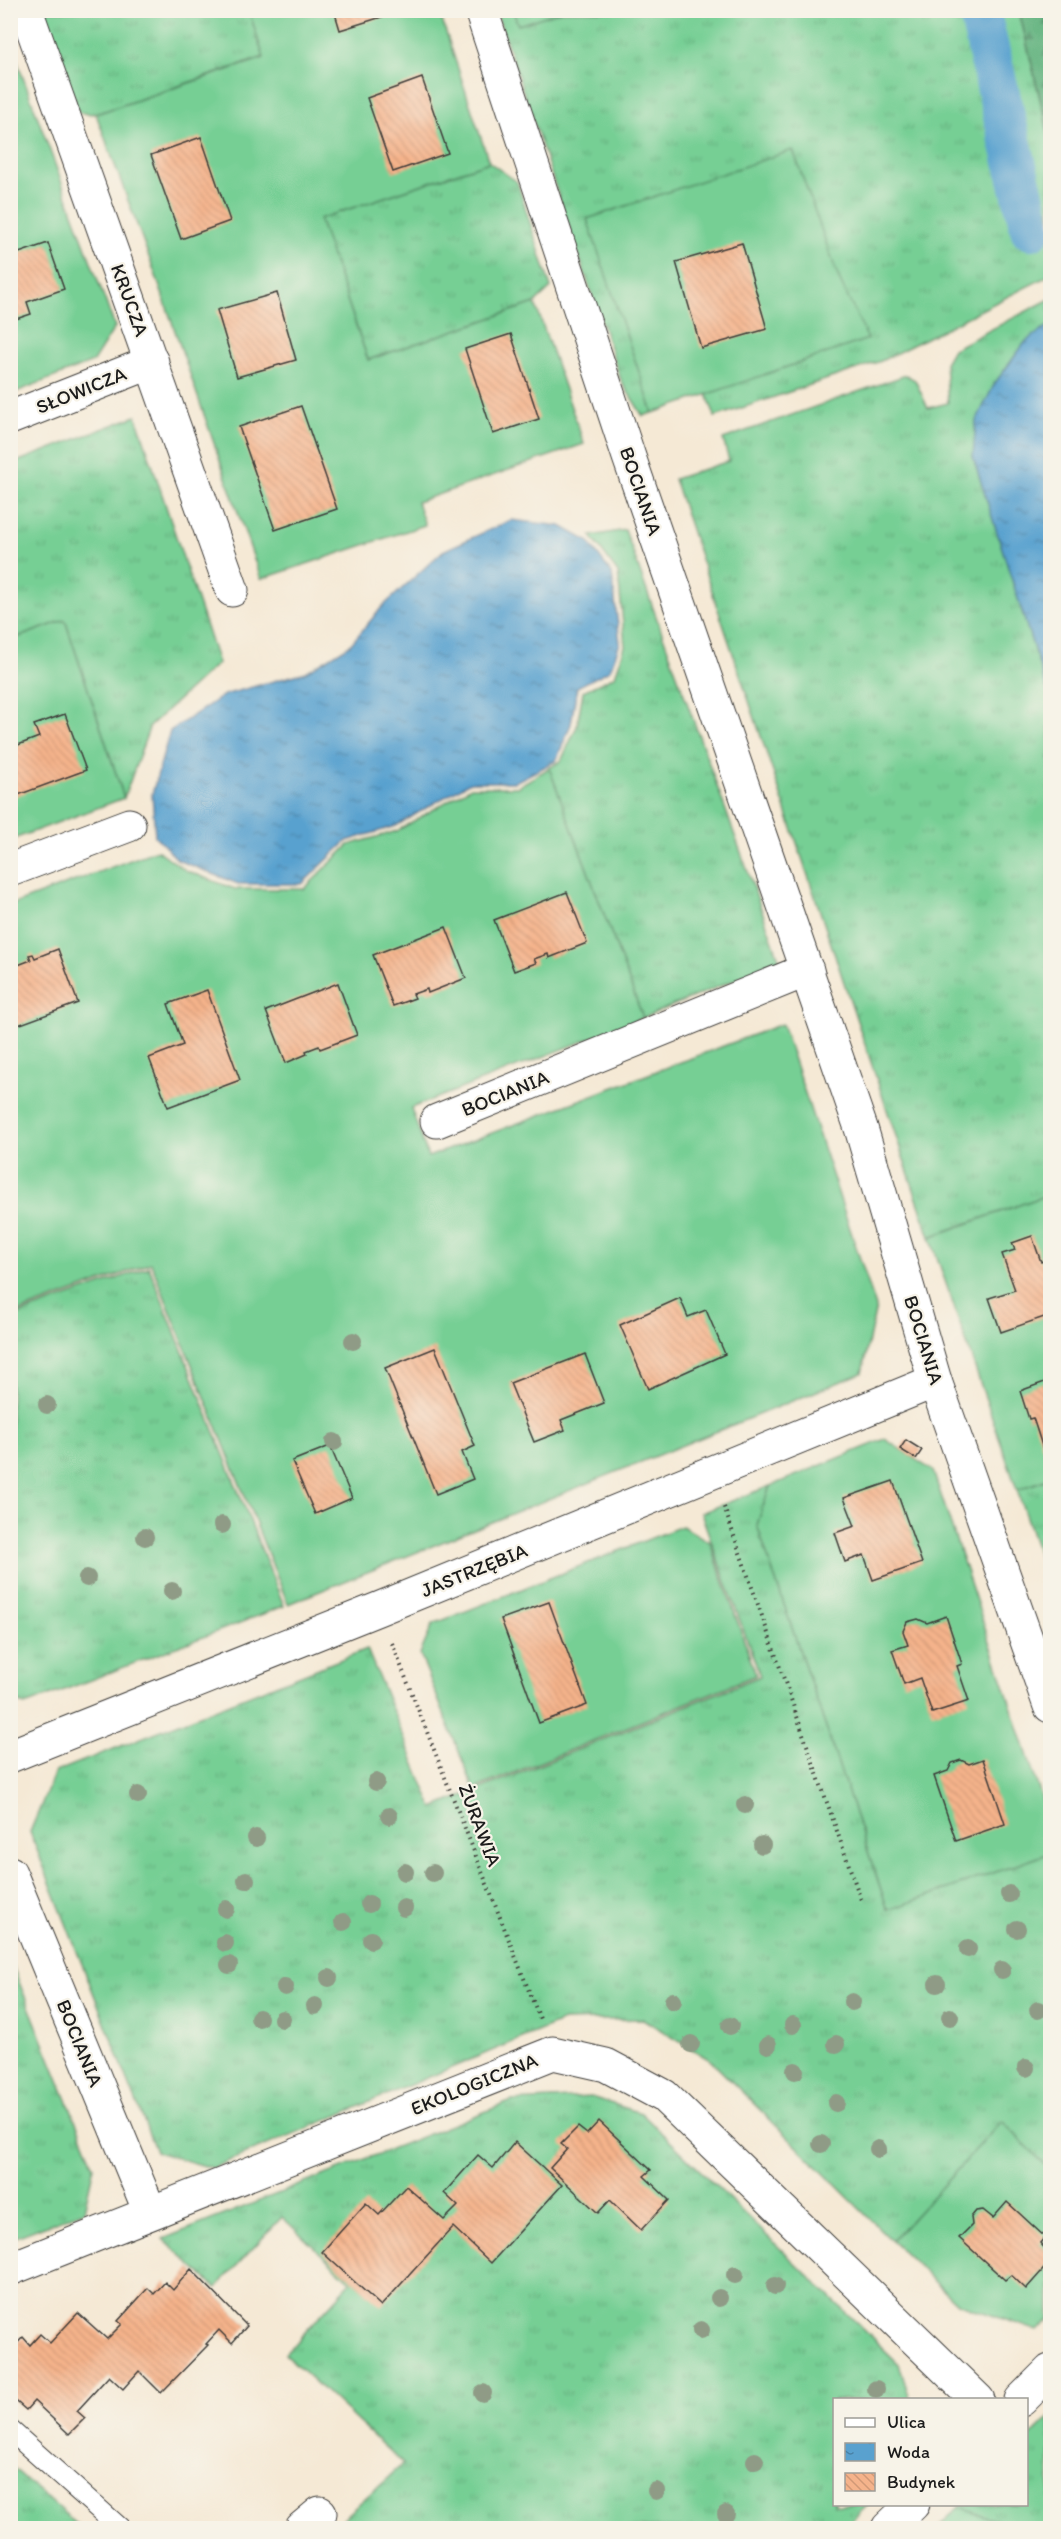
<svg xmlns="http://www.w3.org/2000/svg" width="1061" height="2539" font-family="Itim,sans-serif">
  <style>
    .grass { fill: url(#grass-tufts); stroke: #497658; stroke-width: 1.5 }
    .forest { fill: url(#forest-firs); stroke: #3e674d; stroke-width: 1.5 }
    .garden { fill: #76cf94; stroke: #497658; stroke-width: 1.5 }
    .water { fill: url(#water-ripples); stroke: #3a5e76; stroke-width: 1.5 }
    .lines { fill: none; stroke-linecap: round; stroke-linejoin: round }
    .canal { stroke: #59a1cf; stroke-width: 42 }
    .building { fill: url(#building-back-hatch) }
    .service-casing { stroke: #3d3b38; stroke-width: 22 }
    .minor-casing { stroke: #3d3b38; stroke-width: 35 }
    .path { stroke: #3d3b38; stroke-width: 4; stroke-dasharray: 1.5 4.5; stroke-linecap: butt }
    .service { stroke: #fff; stroke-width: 20 }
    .minor { stroke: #fff; stroke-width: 33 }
    .tree { fill: #8f9b86 }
    .labels { text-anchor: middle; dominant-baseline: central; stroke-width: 4.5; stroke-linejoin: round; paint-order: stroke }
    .street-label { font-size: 20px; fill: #1c1c1c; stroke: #f7f3e8 }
  </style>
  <defs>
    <pattern id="grass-tufts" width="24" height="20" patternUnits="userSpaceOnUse" patternTransform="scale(1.5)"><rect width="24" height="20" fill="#76cf94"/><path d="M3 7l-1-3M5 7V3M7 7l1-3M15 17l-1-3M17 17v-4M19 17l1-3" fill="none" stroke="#66b17f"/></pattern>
    <pattern id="forest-firs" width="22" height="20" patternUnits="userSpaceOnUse" patternTransform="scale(1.5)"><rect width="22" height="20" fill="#60b27e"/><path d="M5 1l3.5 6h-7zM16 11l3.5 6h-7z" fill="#4e9066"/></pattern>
    <pattern id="water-ripples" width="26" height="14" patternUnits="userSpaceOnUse" patternTransform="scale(1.5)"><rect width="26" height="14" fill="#59a1cf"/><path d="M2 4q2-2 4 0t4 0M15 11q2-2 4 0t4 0" fill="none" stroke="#4982a7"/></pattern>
    <pattern id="building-back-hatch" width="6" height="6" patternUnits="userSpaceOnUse" patternTransform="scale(1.5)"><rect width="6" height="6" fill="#f5b38b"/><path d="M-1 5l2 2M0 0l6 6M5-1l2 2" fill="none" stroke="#d19977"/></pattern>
  </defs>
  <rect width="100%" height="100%" fill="#f7f3e8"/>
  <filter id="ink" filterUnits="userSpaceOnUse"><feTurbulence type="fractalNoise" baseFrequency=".0167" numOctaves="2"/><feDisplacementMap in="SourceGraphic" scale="12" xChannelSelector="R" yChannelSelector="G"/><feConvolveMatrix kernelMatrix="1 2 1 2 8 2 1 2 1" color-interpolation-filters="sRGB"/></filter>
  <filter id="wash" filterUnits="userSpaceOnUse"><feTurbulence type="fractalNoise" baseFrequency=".008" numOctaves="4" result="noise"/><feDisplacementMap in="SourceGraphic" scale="24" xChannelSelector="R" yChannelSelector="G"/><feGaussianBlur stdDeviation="1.35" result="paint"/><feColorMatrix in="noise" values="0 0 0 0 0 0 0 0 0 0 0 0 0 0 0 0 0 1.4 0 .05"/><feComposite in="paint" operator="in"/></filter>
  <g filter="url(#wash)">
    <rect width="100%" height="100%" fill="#f5e9d5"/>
    <!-- grass -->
    <g class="grass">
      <polygon points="41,11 249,11 264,57 96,114 79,113"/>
      <polygon points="496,11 1019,11 1050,140 1050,275 881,361 715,417 707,394 643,416 622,383"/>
      <polygon points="489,162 517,182 551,288 535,303 368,360 319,219"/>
      <polygon points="1050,299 1050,1194 930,1237 674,479 729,461 723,439 906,375 915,380 928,408 948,403 945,363 953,349"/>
      <polygon points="136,416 218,663 150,726 124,798 65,620 11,640 11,464"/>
      <polygon points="625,530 780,961 643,1018 549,768 561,761 577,726 583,691 615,676 625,646 618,573 591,536"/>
      <polygon points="149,1267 284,1606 25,1705 10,1701 11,1317"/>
      <polygon points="1050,1478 1050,1590 1017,1490"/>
      <polygon points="770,1486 757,1525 888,1910 1050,1853 1050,2170 1002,2121 892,2241 710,2060 643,2019 563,2021 212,2168 156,2152 30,1832 55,1772 367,1649 433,1808 760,1676 701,1513"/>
      <polygon points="10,1960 94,2166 84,2211 11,2239"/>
      <polygon points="591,2097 641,2113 899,2364 910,2399 834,2400 834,2504 868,2505 844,2528 332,2528 403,2464 285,2354 351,2282 282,2217 216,2288 163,2239 512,2101"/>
      <polygon points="1050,2417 1050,2528 1024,2528 958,2508 961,2505 1026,2504 1027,2440"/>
      <polygon points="11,2466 81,2528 11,2528"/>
    </g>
    <!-- forest -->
    <polygon class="forest" points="1019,11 1050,11 1050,140"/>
    <!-- garden -->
    <g class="garden">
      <polygon points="249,11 439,11 489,162 319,219 368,360 535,303 584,444 417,502 425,525 261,579 156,276 96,114 264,58"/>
      <polygon points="513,11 513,10 561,11 518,25"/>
      <polygon points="10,42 115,327 93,362 11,394"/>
      <polygon points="793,150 839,279 868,339 653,413 587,219"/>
      <polygon points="65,620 124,798 11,840 11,640"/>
      <polygon points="549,768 643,1018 411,1108 428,1157 782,1024 876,1307 862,1373 288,1604 151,1263 11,1315 11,905 157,850 187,871 235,889 304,889 349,845 397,831 471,787 517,787"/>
      <polygon points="1050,1194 1050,1478 1017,1490 930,1237"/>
      <polygon points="885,1439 933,1471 1050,1823 1050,1853 888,1910 757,1525 770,1486"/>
      <polygon points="682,1526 710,1542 756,1675 474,1789 420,1654 433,1624"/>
      <polygon points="1002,2121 1050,2170 1050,2319 1038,2331 957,2303 892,2241"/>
      <polygon points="958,2508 1024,2528 937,2528"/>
    </g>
    <!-- water -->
    <g class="water">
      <polygon points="1050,325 1050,700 973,457 976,421 995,383 1026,341"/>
      <polygon points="511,520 561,526 588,541 612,574 620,643 610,670 577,687 571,724 556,761 515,782 470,782 396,826 347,841 302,884 238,884 178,860 155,836 152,794 170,731 224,695 306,672 350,645 382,607 443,551"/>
    </g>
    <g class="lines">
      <!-- canal -->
      <polyline class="canal" points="979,10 1031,229"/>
    </g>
    <g id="blocks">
      <!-- building -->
      <g class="building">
        <polygon points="334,10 401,10 401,11 340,30"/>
        <polygon points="422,78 448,153 393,172 367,98"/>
        <polygon points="201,137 230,221 181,239 151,155"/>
        <polygon points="48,243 64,289 27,302 31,314 10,321 10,256"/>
        <polygon points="742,243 767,329 701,348 676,262"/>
        <polygon points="277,293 296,360 237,377 217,310"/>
        <polygon points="511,334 539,419 493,434 465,349"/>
        <polygon points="301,406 337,509 275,530 239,427"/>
        <polygon points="65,714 86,770 10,798 10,748 39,737 34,725"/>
        <polygon points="567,892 587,943 549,958 548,954 534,959 536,963 514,971 494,920"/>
        <polygon points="446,927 466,978 428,993 427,989 413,994 415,998 393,1006 373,955"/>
        <polygon points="58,949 78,1003 10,1028 10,968 31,960 29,955 33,954 35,958"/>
        <polygon points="338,983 357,1035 320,1049 319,1046 306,1051 307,1054 286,1063 266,1011"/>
        <polygon points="207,990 240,1080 168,1107 149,1058 183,1045 168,1004"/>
        <polygon points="1032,1236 1041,1262 1050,1258 1050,1315 1001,1332 989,1298 1015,1290 1002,1254 1015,1250 1012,1243"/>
        <polygon points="680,1298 688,1317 706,1310 725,1354 648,1389 620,1325"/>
        <polygon points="435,1348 475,1446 462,1452 473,1479 436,1494 385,1368"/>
        <polygon points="585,1354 604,1403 561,1420 565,1430 534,1442 510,1383"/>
        <polygon points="1050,1380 1050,1453 1045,1455 1033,1418 1029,1419 1020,1391"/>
        <polygon points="906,1440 922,1450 916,1459 900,1449"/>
        <polygon points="330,1446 352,1498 315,1514 292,1461"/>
        <polygon points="893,1481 922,1563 873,1580 864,1555 845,1562 835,1533 855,1526 844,1498"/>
        <polygon points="549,1602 587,1705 539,1723 501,1619"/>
        <polygon points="946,1616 962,1664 957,1666 969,1701 932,1713 920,1678 904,1684 892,1650 908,1645 903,1631 907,1622 918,1619 927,1623"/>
        <polygon points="983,1759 1005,1824 956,1841 934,1776 948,1771 952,1763 961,1760 969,1764"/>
        <polygon points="599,2121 651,2170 644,2176 669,2200 641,2230 610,2200 598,2213 550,2168 567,2149 561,2144 578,2127 587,2134"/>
        <polygon points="515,2142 562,2185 491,2263 453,2227 381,2306 322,2252 366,2203 379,2215 406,2186 444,2220 458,2206 444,2193 478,2155 493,2168"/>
        <polygon points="1007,2202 1045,2237 1040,2243 1050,2254 1050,2262 1026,2289 1011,2275 1005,2280 959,2238 972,2225 971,2217 976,2211 983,2210 993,2218"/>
        <polygon points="191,2269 247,2326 232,2343 219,2330 206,2344 208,2345 161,2393 139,2371 123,2389 109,2376 77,2411 85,2418 69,2434 34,2401 26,2410 10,2396 10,2351 23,2337 30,2345 40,2334 50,2343 78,2313 107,2339 122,2324 118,2321 148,2288 154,2294 165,2282 173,2290"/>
      </g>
    </g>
  </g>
  <g filter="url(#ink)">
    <use href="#blocks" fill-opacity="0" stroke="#3d3b38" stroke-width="1.5"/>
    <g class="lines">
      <defs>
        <polyline id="service" points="10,2430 120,2528"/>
        <g id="minor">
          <polyline points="26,10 232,590"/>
          <polyline points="481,10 629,457 861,1128 935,1381 1050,1706"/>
          <polyline points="10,418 152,362"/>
          <polyline points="10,870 129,825"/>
          <polyline points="437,1121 807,970"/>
          <polyline points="10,1756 378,1609 935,1381"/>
          <polyline points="10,1873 150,2212"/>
          <polyline points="10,2269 553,2053 606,2065 664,2096 978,2400"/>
          <polyline points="1021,2400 1050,2371"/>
          <polyline points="302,2528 320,2513"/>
          <polyline points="888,2528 913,2504"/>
        </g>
      </defs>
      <!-- service casing -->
      <use href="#service" class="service-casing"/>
      <!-- minor casing -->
      <use href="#minor" class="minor-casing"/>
      <!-- path -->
      <g class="path">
        <polyline points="724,1507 861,1900"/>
        <polyline points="392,1643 540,2019"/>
      </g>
      <!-- service -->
      <use href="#service" class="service"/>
      <!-- minor -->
      <use href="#minor" class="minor"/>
    </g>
    <!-- trees -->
    <g class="tree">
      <circle cx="353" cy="1341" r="9"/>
      <circle cx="47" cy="1405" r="9"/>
      <circle cx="334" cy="1442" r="9"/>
      <circle cx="222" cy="1525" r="9"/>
      <circle cx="145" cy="1537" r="9"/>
      <circle cx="87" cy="1578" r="9"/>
      <circle cx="172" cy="1591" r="9"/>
      <circle cx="376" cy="1782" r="9"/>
      <circle cx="138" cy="1795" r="9"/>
      <circle cx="745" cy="1805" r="9"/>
      <circle cx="389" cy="1816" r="9"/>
      <circle cx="256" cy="1838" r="9"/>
      <circle cx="762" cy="1845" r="9"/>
      <circle cx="405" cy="1872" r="9"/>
      <circle cx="433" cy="1873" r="9"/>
      <circle cx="246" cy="1880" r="9"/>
      <circle cx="1009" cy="1894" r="9"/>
      <circle cx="369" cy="1904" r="9"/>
      <circle cx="404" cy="1908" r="9"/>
      <circle cx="226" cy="1909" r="9"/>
      <circle cx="343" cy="1922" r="9"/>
      <circle cx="1017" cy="1929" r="9"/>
      <circle cx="371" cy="1940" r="9"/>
      <circle cx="225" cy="1943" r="9"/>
      <circle cx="968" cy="1949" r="9"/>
      <circle cx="229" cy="1965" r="9"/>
      <circle cx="1002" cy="1970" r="9"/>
      <circle cx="329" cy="1978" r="9"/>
      <circle cx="937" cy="1984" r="9"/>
      <circle cx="285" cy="1987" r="9"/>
      <circle cx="673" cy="2001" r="9"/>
      <circle cx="852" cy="2002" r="9"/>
      <circle cx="315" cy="2006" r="9"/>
      <circle cx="1038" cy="2010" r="9"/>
      <circle cx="950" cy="2017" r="9"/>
      <circle cx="259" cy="2018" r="9"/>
      <circle cx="282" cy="2019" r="9"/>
      <circle cx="793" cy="2025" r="9"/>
      <circle cx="730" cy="2026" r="9"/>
      <circle cx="691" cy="2044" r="9"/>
      <circle cx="836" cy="2044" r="9"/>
      <circle cx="768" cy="2045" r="9"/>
      <circle cx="1026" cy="2068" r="9"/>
      <circle cx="795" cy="2071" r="9"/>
      <circle cx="836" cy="2103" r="9"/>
      <circle cx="821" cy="2144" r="9"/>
      <circle cx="878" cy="2149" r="9"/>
      <circle cx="735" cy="2275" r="9"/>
      <circle cx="775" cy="2286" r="9"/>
      <circle cx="719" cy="2298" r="9"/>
      <circle cx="701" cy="2330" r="9"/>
      <circle cx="876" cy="2389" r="9"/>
      <circle cx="483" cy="2393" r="9"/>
      <circle cx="755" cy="2461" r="9"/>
      <circle cx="656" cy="2491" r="9"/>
      <circle cx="726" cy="2514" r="9"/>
    </g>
  </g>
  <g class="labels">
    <!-- street labels -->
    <g class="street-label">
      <text transform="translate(130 300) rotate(70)">KRUCZA</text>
      <text transform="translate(81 390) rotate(-22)">SŁOWICZA</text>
      <text transform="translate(641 491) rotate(71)">BOCIANIA</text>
      <text transform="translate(505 1093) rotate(-22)">BOCIANIA</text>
      <text transform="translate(924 1340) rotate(73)">BOCIANIA</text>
      <text transform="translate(474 1570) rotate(-22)">JASTRZĘBIA</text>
      <text transform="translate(480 1825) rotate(69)">ŻURAWIA</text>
      <text transform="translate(80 2043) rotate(68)">BOCIANIA</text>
      <text transform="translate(474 2084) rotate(-22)">EKOLOGICZNA</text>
    </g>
  </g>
  <!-- margin -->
  <rect width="1061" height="2539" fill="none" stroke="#f7f3e8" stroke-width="36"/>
  <!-- legend -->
  <rect x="833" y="2398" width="195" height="108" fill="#f7f3e8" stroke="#9f9d96" stroke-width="1.5"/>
  <rect x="845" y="2418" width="30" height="9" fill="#ffffff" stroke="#9f9d96" stroke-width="1.5"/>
  <text x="887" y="2428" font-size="18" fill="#1c1c1c">Ulica</text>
  <rect x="845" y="2443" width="30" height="18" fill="url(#water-ripples)" stroke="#9f9d96" stroke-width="1.5"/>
  <text x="887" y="2458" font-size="18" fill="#1c1c1c">Woda</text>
  <rect x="845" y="2473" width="30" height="18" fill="url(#building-back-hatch)" stroke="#9f9d96" stroke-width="1.5"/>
  <text x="887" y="2488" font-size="18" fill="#1c1c1c">Budynek</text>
</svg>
